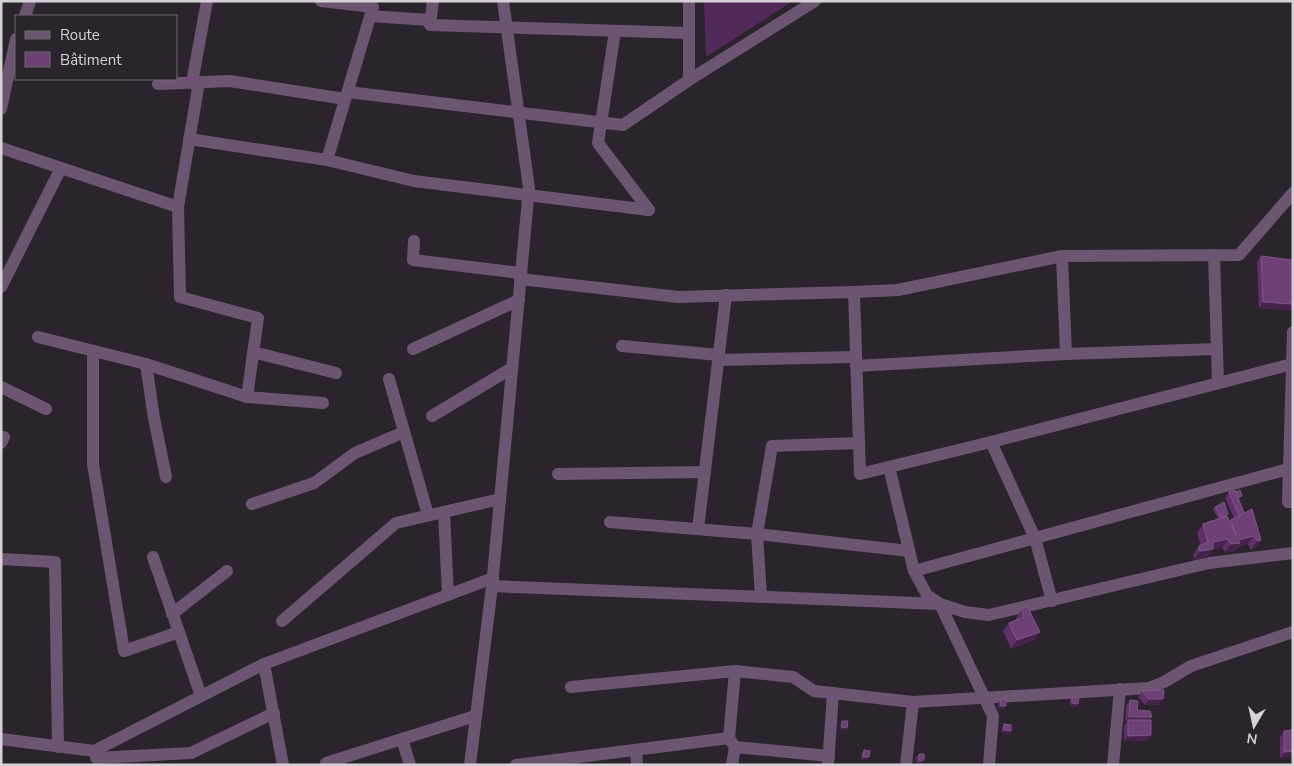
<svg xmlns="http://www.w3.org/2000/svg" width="1294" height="766" font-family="'Nunito Sans',sans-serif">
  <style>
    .green { fill: #522a59 }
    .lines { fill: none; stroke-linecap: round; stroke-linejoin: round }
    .minor { stroke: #6c5571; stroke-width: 12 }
    .wall { fill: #612f6a }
    .shaded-wall { fill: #46234d }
    .building { fill: #6d4176; stroke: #7e5785 }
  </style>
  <rect width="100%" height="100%" fill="#2b242d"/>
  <!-- green -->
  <polygon class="green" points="704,1 793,1 706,57"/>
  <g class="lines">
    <!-- minor -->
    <g class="minor">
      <polyline points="321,1 373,7 327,160"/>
      <polyline points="433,1 430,25 689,33"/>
      <polyline points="25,16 30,1"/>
      <polyline points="370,16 430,20"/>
      <polyline points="615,31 598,143 649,210"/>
      <polyline points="689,80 689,1"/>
      <polyline points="199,82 178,207 180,297 258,318 247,397"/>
      <polyline points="192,83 207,1"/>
      <polyline points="158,84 230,81 345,99"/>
      <polyline points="348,92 623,125 689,80 815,1"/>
      <polyline points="1,109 16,39"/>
      <polyline points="189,139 327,160 414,181 649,210"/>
      <polyline points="1,148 178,207"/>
      <polyline points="414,241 413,260 521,273"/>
      <polyline points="1214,255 1218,383"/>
      <polyline points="1062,256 1066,354"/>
      <polyline points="520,279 678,297 854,292 898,290 1062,256 1239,255 1293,193"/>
      <polyline points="1,287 61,168"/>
      <polyline points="854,292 860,474 991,442 1292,364"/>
      <polyline points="1293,332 1288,502 1293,502"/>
      <polyline points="38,337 146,364 247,397 323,403"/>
      <polyline points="622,346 719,355"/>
      <polyline points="413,349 519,300"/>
      <polyline points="93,351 93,464 124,651 179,632"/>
      <polyline points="253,352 336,373"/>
      <polyline points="718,360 856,357"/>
      <polyline points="146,364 154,418 166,477"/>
      <polyline points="856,366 1066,354 1217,349"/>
      <polyline points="389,379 428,515"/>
      <polyline points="1,387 46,409"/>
      <polyline points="432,416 512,368"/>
      <polyline points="991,442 1035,538 1052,601"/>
      <polyline points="1,443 4,437"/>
      <polyline points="889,467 914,571 927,595 940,604 993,716 989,765"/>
      <polyline points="558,474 705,472"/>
      <polyline points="252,504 314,483 355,453 404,432"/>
      <polyline points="444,512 448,595"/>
      <polyline points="610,522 757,534 909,551"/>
      <polyline points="698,529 726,295"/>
      <polyline points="153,557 201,696"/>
      <polyline points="1,559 55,562 58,747"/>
      <polyline points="914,571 1288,469"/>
      <polyline points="492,586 529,188 503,1"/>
      <polyline points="761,597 757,534 772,446 859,443"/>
      <polyline points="172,614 227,571"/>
      <polyline points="282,621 396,523 500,499"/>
      <polyline points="264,664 283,765"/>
      <polyline points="735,671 729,738 735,747 829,756"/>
      <polyline points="571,687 735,671 793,677 814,691 913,702 1149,688 1164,682 1191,666 1293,632"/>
      <polyline points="1,739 94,751 264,664 493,578"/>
      <polyline points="402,739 410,765"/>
      <polyline points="636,750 637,765"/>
      <polyline points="96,758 191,753 274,713"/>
      <polyline points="327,765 326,763 475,716"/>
      <polyline points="470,765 492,586 940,604 965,612 989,615 1209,563 1293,553"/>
      <polyline points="516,765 729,738"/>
      <polyline points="732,765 735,747"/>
      <polyline points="828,765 833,693"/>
      <polyline points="906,765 913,702"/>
      <polyline points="1113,765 1120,689"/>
    </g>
  </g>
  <!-- wall -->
  <g class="wall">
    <polygon points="1261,256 1293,260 1293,310 1259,308 1257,262"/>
    <polygon points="1229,492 1240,498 1239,499 1244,513 1261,540 1255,548 1251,550 1248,544 1237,547 1234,552 1225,552 1222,548 1213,549 1207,558 1194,559 1193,555 1199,546 1201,546 1197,533 1203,524 1218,519 1213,509 1215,507 1230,522 1231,520 1234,518 1225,498"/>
    <polygon points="1022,609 1040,632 1034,640 1011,649 1003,631 1009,623 1016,620 1016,618"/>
    <polygon points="1142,691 1159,705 1145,705 1138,697"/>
    <polygon points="1072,698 1078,704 1076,707 1070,706 1070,701"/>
    <polygon points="1000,700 1006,706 1004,709 999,709 998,703"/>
    <polygon points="1130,700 1137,710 1149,720 1147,741 1124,741 1124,726 1127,722 1125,722 1126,706"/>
    <polygon points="1004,724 1011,731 1009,734 1002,733 1002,727"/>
    <polygon points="1293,730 1293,756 1280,758 1280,737 1284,731"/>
    <polygon points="864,750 867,760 861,760 862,753"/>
    <polygon points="919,754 922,763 917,764 916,757"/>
  </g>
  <!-- shaded-wall -->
  <g class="shaded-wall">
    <polygon points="1263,302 1293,304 1293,310 1259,308"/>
    <polygon points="1254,536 1248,544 1237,547 1234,552 1225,552 1231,544 1238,540"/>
    <polygon points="1228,539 1222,548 1213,549 1207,558 1194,559 1200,551 1213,542"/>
    <polygon points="1261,540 1255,548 1251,550 1257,541"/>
    <polygon points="1040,632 1034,640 1011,649 1017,640"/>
    <polygon points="1149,699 1163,699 1159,705 1145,705"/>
    <polygon points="1072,703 1078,704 1076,707 1070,706"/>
    <polygon points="1001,706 1006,706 1004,709 999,709"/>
    <polygon points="1129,717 1152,717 1148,722 1128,720 1127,722 1125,722"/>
    <polygon points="841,727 847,728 845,730 839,730"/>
    <polygon points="1004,730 1011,731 1009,734 1002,733"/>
    <polygon points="1151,735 1147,741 1124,741 1128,736"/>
    <polygon points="1293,751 1293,756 1280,758 1284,752"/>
    <polygon points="863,757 869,757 867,760 861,760"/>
    <polygon points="924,760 922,763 917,764 919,761"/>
  </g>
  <!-- building -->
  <g class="building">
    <polygon points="1261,256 1293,260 1293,304 1263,302"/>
    <polygon points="1235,490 1244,513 1239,516 1229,492"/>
    <polygon points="1240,490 1242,496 1238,497 1236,492"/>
    <polygon points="1224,502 1228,514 1221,518 1215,507"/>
    <polygon points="1252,509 1261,540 1257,541 1254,536 1238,540 1240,543 1231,544 1228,539 1213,542 1213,549 1200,551 1199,546 1208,542 1203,524 1227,516 1236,535 1231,520"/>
    <polygon points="1027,606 1040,632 1017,640 1009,623 1024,617 1022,609"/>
    <polygon points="1164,690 1163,699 1149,699 1142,691"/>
    <polygon points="1079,697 1078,704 1072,703 1072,698"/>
    <polygon points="1000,700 1006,700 1006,706 1001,706"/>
    <polygon points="1130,700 1138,701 1137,710 1150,711 1152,717 1129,717"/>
    <polygon points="1128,720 1151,720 1151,735 1128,736"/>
    <polygon points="842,721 848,721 847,728 841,727"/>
    <polygon points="1004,724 1011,725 1011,731 1004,730"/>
    <polygon points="1293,730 1293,751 1284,752 1284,731"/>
    <polygon points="864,750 870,751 869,757 863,757"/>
    <polygon points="919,754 924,754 924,760 919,761"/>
  </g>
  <!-- border -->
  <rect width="1294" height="766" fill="none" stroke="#d6d1d7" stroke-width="5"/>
  <!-- legend -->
  <rect x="15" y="15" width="162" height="65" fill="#2b242d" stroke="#6f6971"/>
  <rect x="25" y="31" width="25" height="8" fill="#6c5571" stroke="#6f6971"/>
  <text x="60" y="40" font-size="15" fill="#d6d1d7">Route</text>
  <rect x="25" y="52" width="25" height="15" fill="#6d4176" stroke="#6f6971"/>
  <text x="60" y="65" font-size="15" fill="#d6d1d7">Bâtiment</text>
  <!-- north arrow -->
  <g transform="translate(1254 726) rotate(189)" stroke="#2b242d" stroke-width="4" paint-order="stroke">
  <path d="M0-4L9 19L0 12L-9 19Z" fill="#d6d1d7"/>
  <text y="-8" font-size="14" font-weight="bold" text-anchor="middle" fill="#d6d1d7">N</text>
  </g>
</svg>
